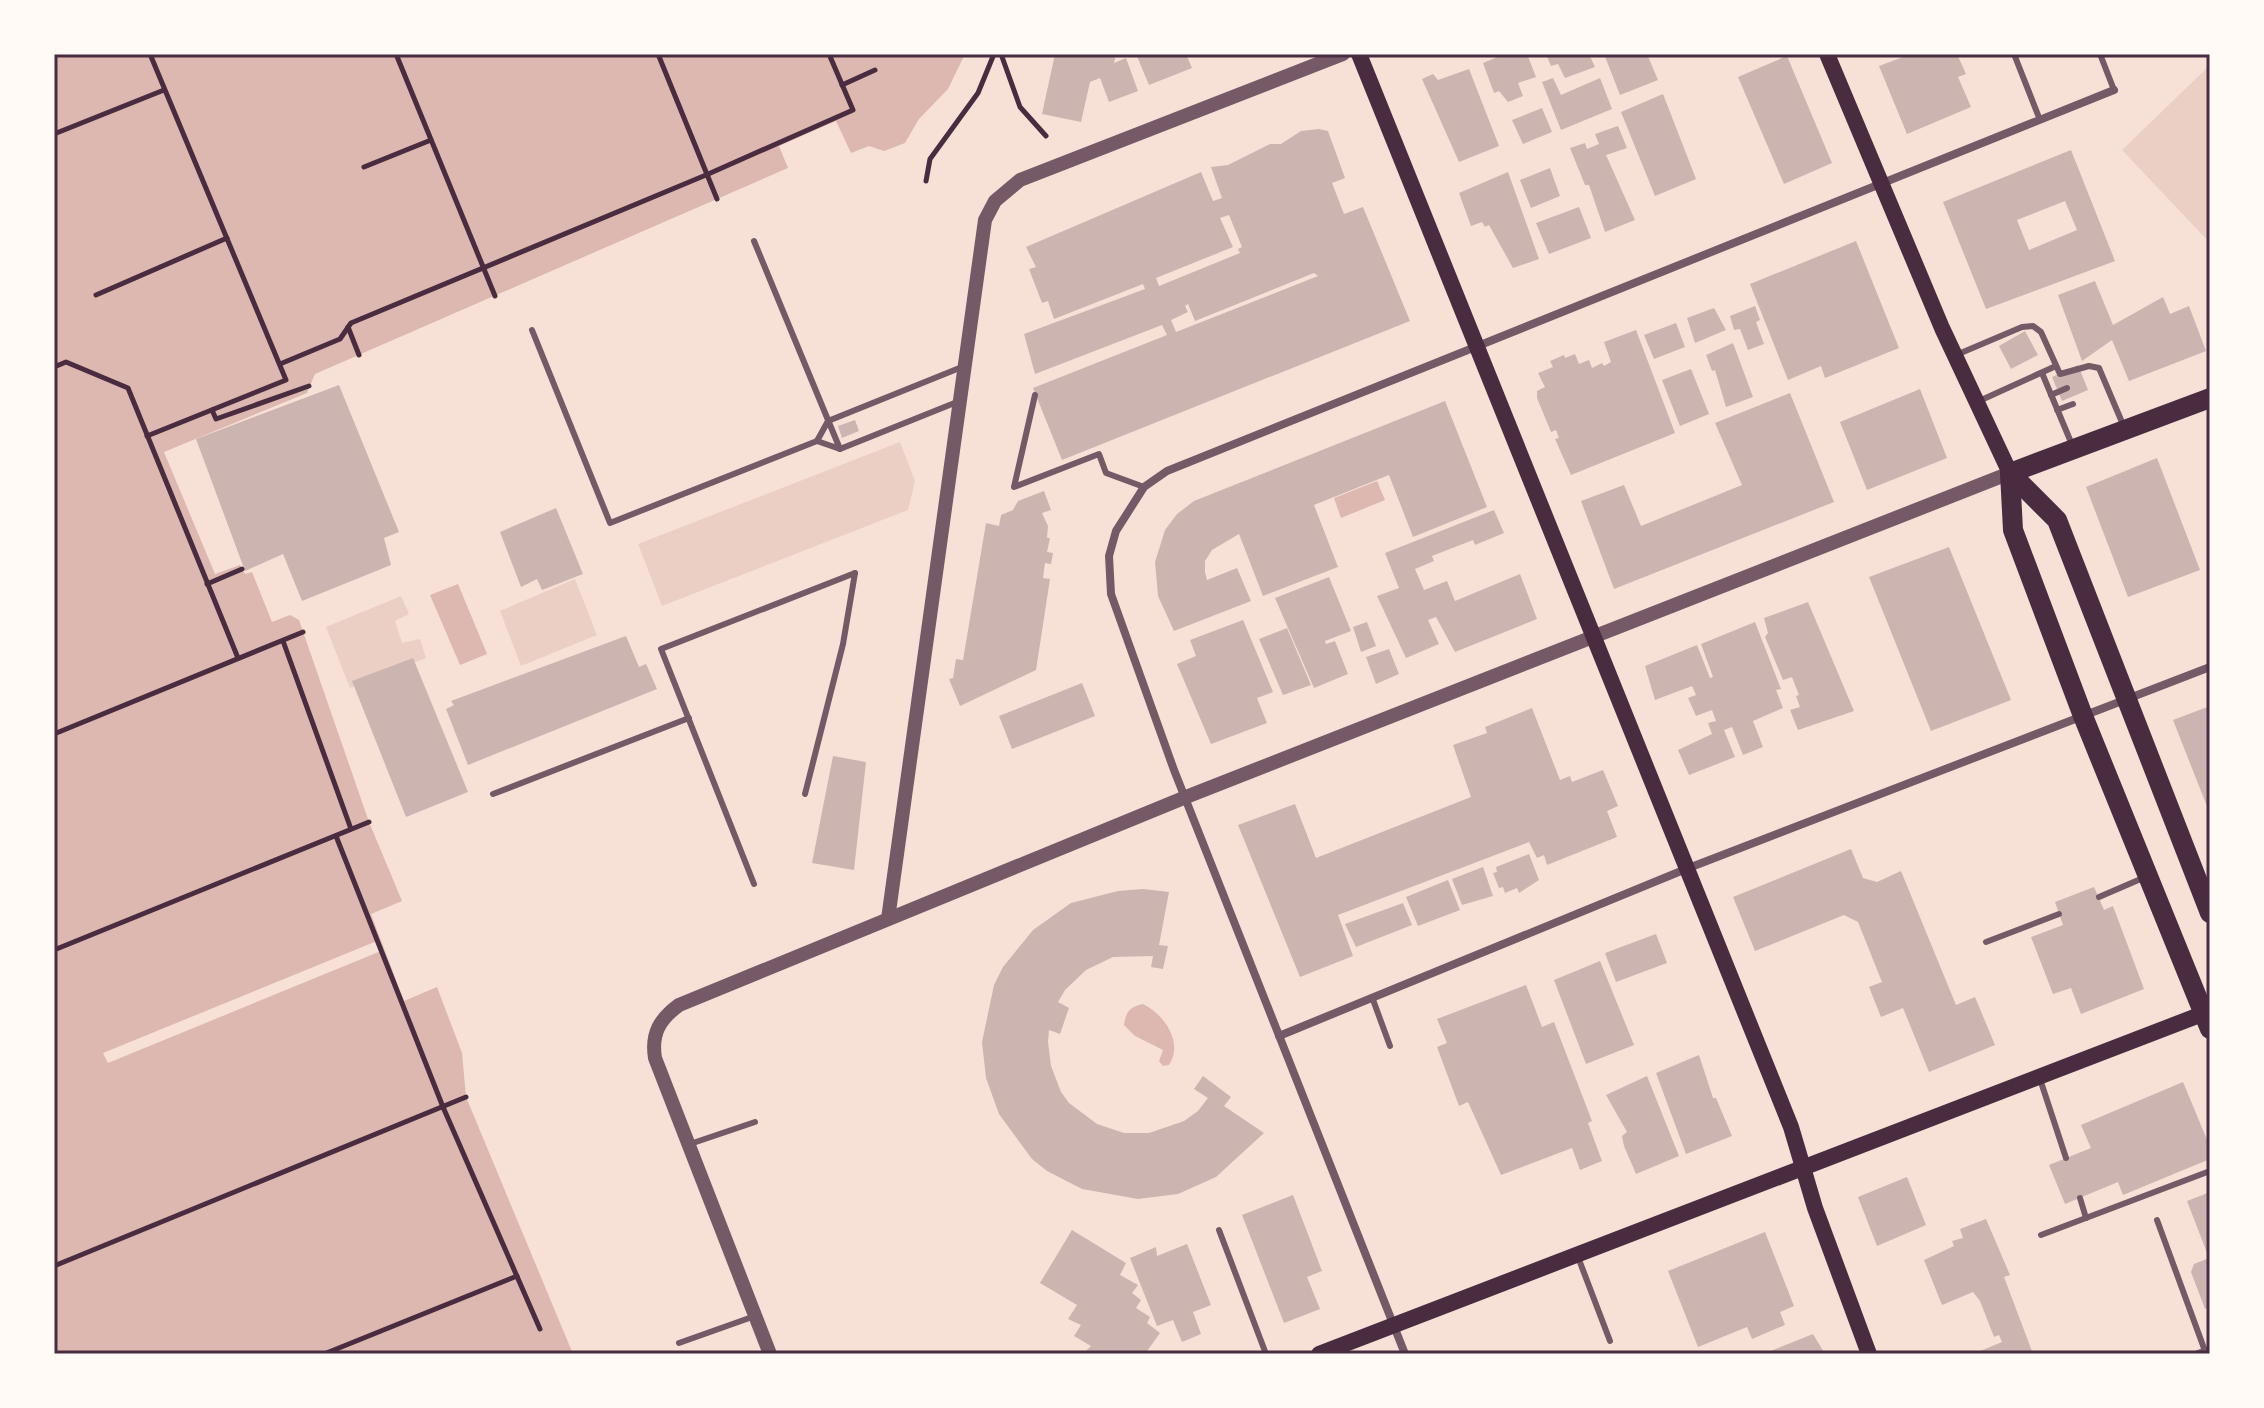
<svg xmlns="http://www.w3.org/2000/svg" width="2264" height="1408" font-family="Figtree,sans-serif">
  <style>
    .green { fill: #ebcfc5 }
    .water { fill: #dcb8b0 }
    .pier { fill: #f7e1d7 }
    .building { fill: #ccb4b1; fill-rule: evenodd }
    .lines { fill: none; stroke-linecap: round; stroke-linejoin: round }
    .path { stroke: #4a2c40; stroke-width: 5 }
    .service { stroke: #755966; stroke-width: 6 }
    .minor { stroke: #755966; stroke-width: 8 }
    .tertiary { stroke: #755966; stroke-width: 14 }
    .secondary { stroke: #4a2c40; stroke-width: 16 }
    .primary { stroke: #4a2c40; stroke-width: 20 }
    .neatline { fill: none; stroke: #4a2c40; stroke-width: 3 }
  </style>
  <rect width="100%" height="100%" fill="#f7e1d7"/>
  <!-- green -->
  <g class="green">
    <polygon points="2210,65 2210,243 2122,150"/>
    <polygon points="900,442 915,481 908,510 662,606 638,544"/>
    <polygon points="575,579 597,635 521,666 500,611"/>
    <polygon points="401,596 409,614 395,621 402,643 420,639 426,658 350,688 326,627"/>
  </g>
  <!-- water -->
  <g class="water">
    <polygon points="54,54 965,54 948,89 919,119 905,143 884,151 869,146 851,153 836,121 779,146 788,168 315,374 307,393 164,452 215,574 240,565 245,574 252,572 272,622 290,615 299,620 369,822 402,901 371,914 404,1001 437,987 462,1053 466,1097 573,1354 54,1354"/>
    <polygon points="1377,481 1385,500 1341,518 1334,498"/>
    <polygon points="458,584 487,654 460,665 430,595"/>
    <path d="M1143 1004C1164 1014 1184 1043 1169 1065L1163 1066 1159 1061 1163 1050 1135 1036 1124 1025C1126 1012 1129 1007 1143 1004Z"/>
  </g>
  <!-- pier -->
  <polygon class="pier" points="377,941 381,951 108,1063 103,1053"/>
  <!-- building -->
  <g class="building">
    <polygon points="1055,54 1116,54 1114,63 1126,58 1138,91 1109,102 1100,78 1090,82 1081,122 1042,114"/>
    <polygon points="1136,54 1186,54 1192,68 1149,85"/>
    <polygon points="1505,54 1527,54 1536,77 1518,83 1523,96 1508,102 1499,91 1494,93 1483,63"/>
    <polygon points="1546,54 1589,54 1595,67 1565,78 1558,64 1551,66"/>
    <polygon points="1604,54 1647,54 1658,80 1620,95"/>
    <polygon points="1911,54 1957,54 1966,74 1958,77 1971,107 1907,134 1879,66"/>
    <polygon points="1787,56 1832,163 1784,184 1738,77"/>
    <polygon points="1469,69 1499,146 1459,162 1422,79 1433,74 1438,80"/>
    <polygon points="1553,78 1561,95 1600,78 1612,109 1561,130 1542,82"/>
    <polygon points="1663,94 1696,179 1655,196 1621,112"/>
    <polygon points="1542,108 1552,132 1523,144 1512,120"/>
    <polygon points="1618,126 1627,148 1606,155 1635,220 1605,232 1589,185 1585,185 1570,148 1585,143 1587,149 1599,144 1595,134"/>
    <path d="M1319 129 1328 131 1345 178 1332 183 1344 214 1363 207 1410 321 1062 460 1033 388 1167 335 1162 325 1035 374 1024 334 1145 289 1143 284 1054 319 1048 301 1042 303 1029 269 1036 267 1026 247 1201 172 1213 201 1222 198 1211 167 1228 165 1270 144H1281L1301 131ZM1229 215 1242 247 1238 249 1240 253 1159 286 1156 278 1233 247 1220 218ZM1314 273 1318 276 1176 332 1171 320 1188 312 1185 306 1188 304 1195 321Z"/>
    <path d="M2071 150 2115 261 1986 309 1943 202ZM2065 201 2077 230 2029 250 2017 220Z"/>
    <polygon points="1550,168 1560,196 1531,208 1520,180"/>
    <polygon points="1508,172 1539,259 1513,268 1489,225 1485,227 1482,222 1471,226 1459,193"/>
    <polygon points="1579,207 1591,238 1549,254 1536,223"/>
    <polygon points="1856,241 1899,348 1825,378 1821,366 1788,380 1750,284"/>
    <polygon points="2095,281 2113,325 2163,297 2170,314 2189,306 2206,351 2129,381 2112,340 2082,361 2058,295"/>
    <polygon points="1755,306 1760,320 1756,322 1764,344 1748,350 1740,329 1734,330 1730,316"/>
    <polygon points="1714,308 1726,330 1695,343 1687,318"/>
    <polygon points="1676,323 1685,347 1654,359 1644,335"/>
    <polygon points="1636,330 1675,433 1571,475 1555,439 1559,438 1556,430 1551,432 1537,398 1537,391 1545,387 1538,373 1553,367 1550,361 1564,355 1565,358 1575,354 1579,364 1589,360 1592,368 1602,363 1604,366 1611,362 1604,342"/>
    <polygon points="2025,331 2038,355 2011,369 1999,346"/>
    <polygon points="1733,343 1753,397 1726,407 1715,370 1712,371 1706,355"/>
    <polygon points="2078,365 2088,390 2062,401 2052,377"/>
    <polygon points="1691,369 1709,414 1680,426 1662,380"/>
    <polygon points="339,385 399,532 384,538 391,565 302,601 283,554 245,571 196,439"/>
    <polygon points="1920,389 1947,458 1867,490 1840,422"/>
    <polygon points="1790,393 1834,502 1614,589 1581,501 1624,485 1641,526 1742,485 1715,423"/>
    <polygon points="1445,401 1487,507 1413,537 1389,475 1314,505 1338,567 1263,596 1239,534 1212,550 1205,561 1205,572 1207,580 1237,568 1251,601 1174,631 1158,596 1155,562 1165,530 1177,514 1194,501"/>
    <polygon points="855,420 859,431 842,438 838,426"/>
    <polygon points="2157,458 2200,570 2128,597 2086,487"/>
    <polygon points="1044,491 1051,510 1042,513 1048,526 1047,538 1050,538 1047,552 1053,553 1051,564 1045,563 1043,578 1050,579 1036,670 960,706 949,679 953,678 956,659 963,660 986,523 999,526 1001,515 1013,510 1018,501"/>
    <polygon points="556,508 583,574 542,590 537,579 521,587 500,532"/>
    <polygon points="1494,510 1504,533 1475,545 1473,540 1432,556 1434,561 1415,569 1424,590 1447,581 1455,601 1520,574 1537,619 1455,652 1436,617 1428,620 1439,644 1406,658 1377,596 1399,588 1385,553"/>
    <polygon points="1949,547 2011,700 1931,731 1869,577"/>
    <polygon points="1329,577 1351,631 1325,641 1326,644 1335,641 1348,674 1314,688 1275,598"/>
    <polygon points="1808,602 1854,711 1798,730 1790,710 1800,707 1796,696 1799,695 1792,677 1783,680 1765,637 1768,633 1764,618"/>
    <polygon points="1243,620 1273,692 1257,698 1267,723 1211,744 1177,664 1196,656 1190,640"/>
    <polygon points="1367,622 1376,646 1361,652 1353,627"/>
    <polygon points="1755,622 1781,689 1776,690 1783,708 1753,721 1763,747 1743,755 1732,727 1724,730 1735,757 1689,775 1678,750 1712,734 1708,723 1716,721 1712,710 1696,716 1688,698 1696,695 1692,686 1655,700 1645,666 1697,645 1710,678 1713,677 1701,644"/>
    <polygon points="1287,628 1311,685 1283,695 1259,639"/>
    <polygon points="626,636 639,667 646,664 657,689 468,765 446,709 454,705 451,701"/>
    <polygon points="1389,649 1399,674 1376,684 1366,657"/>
    <polygon points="413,658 468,792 406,817 352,681"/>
    <polygon points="1082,683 1095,716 1012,749 999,716"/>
    <polygon points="2210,706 2210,814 2173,720"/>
    <polygon points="1532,708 1560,780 1570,776 1572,782 1603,770 1618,806 1607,811 1617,837 1547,865 1544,855 1537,858 1529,842 1338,915 1353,956 1300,977 1238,825 1295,804 1316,858 1471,797 1453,745 1487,733 1485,727"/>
    <polygon points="833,756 866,762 854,870 812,863"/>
    <polygon points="1851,849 1863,878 1877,882 1901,871 1956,1005 1975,997 1995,1045 1929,1072 1903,1008 1881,1017 1869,987 1882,982 1858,922 1844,915 1755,951 1733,897"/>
    <polygon points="1529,854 1539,880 1519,893 1517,888 1505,893 1503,887 1499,888 1493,873 1497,872 1496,867"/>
    <polygon points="1483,867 1493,896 1462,905 1452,879"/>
    <polygon points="1448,880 1460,910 1418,926 1406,897"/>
    <polygon points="2094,887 2104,910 2113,906 2144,989 2081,1014 2071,988 2053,994 2031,937 2063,925 2055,902"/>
    <polygon points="1143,889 1169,892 1159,945 1168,946 1163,969 1151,967 1153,956 1113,957 1086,970 1065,990 1058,1002 1069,1008 1060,1034 1049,1030 1048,1042 1051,1066 1061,1092 1069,1103 1097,1124 1124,1133 1149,1133 1184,1121 1198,1111 1208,1098 1194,1089 1203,1076 1231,1097 1224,1106 1264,1133 1216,1177 1178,1194 1138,1199 1082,1189 1047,1171 1032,1159 999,1114 986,1078 982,1042 994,985 1003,967 1033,930 1071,903 1118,891"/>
    <polygon points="1403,903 1412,925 1356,947 1345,924"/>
    <polygon points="1656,934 1667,963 1616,982 1605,953"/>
    <polygon points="1600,961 1634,1045 1586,1064 1554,980"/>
    <polygon points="1526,985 1542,1027 1554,1022 1592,1121 1588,1123 1602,1161 1580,1170 1572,1148 1501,1175 1468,1102 1459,1106 1437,1047 1447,1043 1437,1019"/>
    <polygon points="1699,1055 1713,1098 1716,1098 1732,1136 1686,1154 1656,1073"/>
    <polygon points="1647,1076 1679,1156 1636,1174 1624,1146 1622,1136 1627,1132 1606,1095"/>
    <polygon points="2183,1082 2210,1147 2210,1159 2123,1195 2118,1182 2065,1204 2049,1165 2091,1148 2081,1125"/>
    <polygon points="1907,1177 1926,1225 1877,1246 1858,1197"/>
    <polygon points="2210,1192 2210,1308 2205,1309 2191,1272 2194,1264 2209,1258 2187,1201"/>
    <polygon points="1293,1195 1322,1271 1307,1277 1320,1309 1284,1323 1242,1215"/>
    <polygon points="1986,1219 2010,1275 2004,1277 2033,1354 1973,1354 2002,1342 1999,1335 1994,1337 1980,1301 1973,1292 1942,1305 1924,1260 1954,1246 1952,1241 1963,1238 1960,1229"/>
    <polygon points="1072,1230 1126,1263 1120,1275 1138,1285 1132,1293 1141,1300 1136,1308 1150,1317 1147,1323 1160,1333 1145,1354 1086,1351 1091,1346 1074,1336 1081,1325 1068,1319 1077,1305 1040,1283"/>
    <polygon points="1765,1232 1794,1306 1780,1312 1785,1325 1752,1339 1747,1327 1698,1347 1668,1271"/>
    <polygon points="1187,1244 1211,1305 1193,1312 1201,1334 1182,1342 1173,1320 1157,1326 1130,1258 1156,1247 1157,1256"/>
    <polygon points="1813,1334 1825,1354 1763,1354"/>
  </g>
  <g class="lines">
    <!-- path -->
    <g class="path">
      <polyline points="396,54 495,296"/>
      <polyline points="658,54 717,199"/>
      <polyline points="1001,54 1020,107 1046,136"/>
      <polyline points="842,85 875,70"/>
      <polyline points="54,134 164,90"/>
      <polyline points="364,167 431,140"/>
      <polyline points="926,181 930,159 978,93 994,54"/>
      <polyline points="96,295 227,238"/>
      <polyline points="348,327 359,355"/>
      <polyline points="280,364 340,339 351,323 706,175 853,110 829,54"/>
      <polyline points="54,367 66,362 128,388 238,658"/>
      <polyline points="212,410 216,419 309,386"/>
      <polyline points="147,436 286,380 150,54"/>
      <polyline points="207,584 242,569"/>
      <polyline points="283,641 351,829"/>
      <polyline points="54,734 303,632"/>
      <polyline points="336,836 443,1107 540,1329"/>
      <polyline points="54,950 369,822"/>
      <polyline points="54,1266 466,1097"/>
      <polyline points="324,1354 517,1276"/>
    </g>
    <!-- service -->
    <g class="service">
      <polyline points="2014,54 2040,120"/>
      <polyline points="2100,54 2114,90"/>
      <polyline points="754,241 840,449"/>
      <polyline points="532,330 610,523 817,441"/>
      <polyline points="1956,355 2022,327 2033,326 2041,332 2060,374 2089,366 2099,368 2124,427"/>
      <polyline points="2042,373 2073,447"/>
      <polyline points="1035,395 1014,487 1099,454 1106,473 1144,487"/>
      <polyline points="2051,395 2067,388"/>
      <polyline points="1979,401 2056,366"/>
      <polyline points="957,402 840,449 817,441 828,421 962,367"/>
      <polyline points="2057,410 2073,404"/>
      <polyline points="493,794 689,718"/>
      <polyline points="805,794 843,644 855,573"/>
      <polyline points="754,884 661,649 855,573"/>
      <polyline points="2099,897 2143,878"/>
      <polyline points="1986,942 2059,914"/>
      <polyline points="1372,997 1390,1046"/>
      <polyline points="2040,1079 2066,1158"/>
      <polyline points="690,1144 755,1122"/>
      <polyline points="2080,1198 2086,1218"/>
      <polyline points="2157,1220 2205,1351"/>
      <polyline points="1219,1230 1266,1354"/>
      <polyline points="2041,1235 2210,1171"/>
      <polyline points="1578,1257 1610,1341"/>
      <polyline points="679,1343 755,1316"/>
    </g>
    <!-- minor -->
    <g class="minor">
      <polyline points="1279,1036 1686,869 2210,667"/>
      <polyline points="1405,1354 1174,770 1111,594 1109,556 1116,531 1144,487 1167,471 2114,90"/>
      <polyline points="2198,1354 2210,1350"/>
    </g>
    <!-- tertiary -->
    <g class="tertiary">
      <polyline points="888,919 985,220 995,201 1020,180 1343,54"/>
      <path d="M770 1354 655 1058C651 1033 660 1019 679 1005L1186 797 2010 473"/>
    </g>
    <!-- secondary -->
    <g class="secondary">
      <polyline points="1359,54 1791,1127 1815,1208 1869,1354"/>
      <polyline points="1827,54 1942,328 2010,473"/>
      <polyline points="1319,1354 2210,1011"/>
    </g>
    <!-- primary -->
    <g class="primary">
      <polyline points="2010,473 2013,530 2083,716 2210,1029"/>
      <polyline points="2010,473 2057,520 2210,913"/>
      <polyline points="2010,473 2210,398"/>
    </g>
  </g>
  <!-- border -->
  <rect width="2264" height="1408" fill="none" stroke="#fffaf5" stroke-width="112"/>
  <rect x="56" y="56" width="2152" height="1296" class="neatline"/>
</svg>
